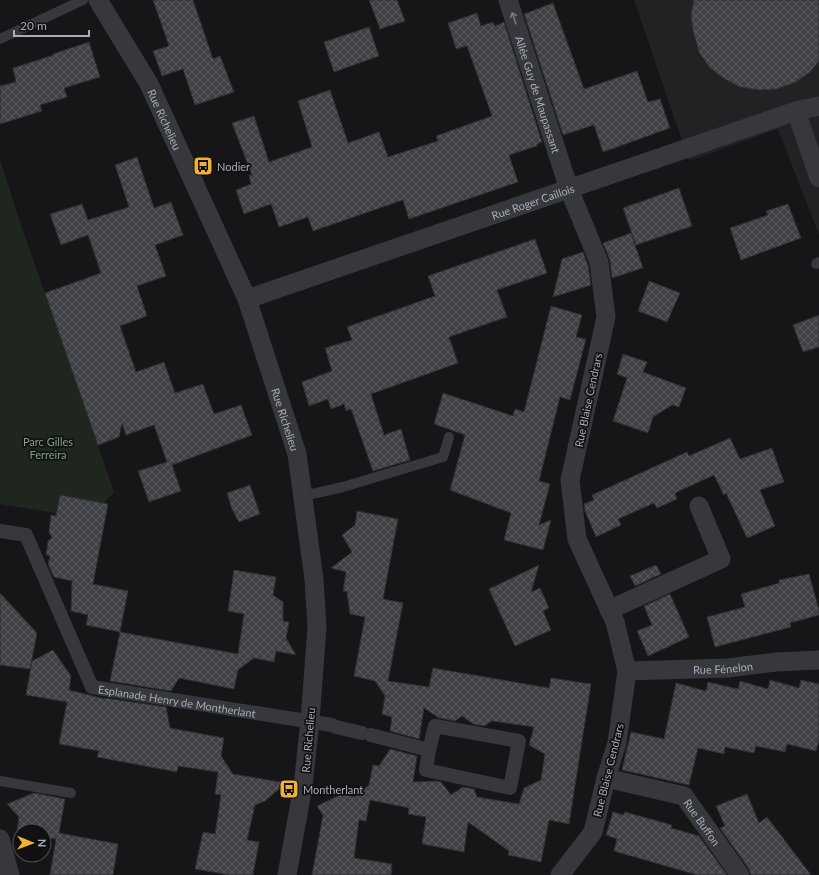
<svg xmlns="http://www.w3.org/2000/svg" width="819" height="875" font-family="Lato,sans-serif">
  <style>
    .built { fill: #222225 }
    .park { fill: #1e261f }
    .building { fill: url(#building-cross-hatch); stroke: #303034 }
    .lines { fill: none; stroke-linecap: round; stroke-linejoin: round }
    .service { stroke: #37383d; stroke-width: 10 }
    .pedestrian { stroke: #37383d; stroke-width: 14 }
    .minor { stroke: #37383d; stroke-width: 19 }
    .oneway { stroke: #757881 }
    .labels { text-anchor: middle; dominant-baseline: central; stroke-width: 3.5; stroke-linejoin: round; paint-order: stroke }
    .street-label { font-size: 11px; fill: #a8adb8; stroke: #111113 }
    .poi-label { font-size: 11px; fill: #a8adb8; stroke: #111113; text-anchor: start }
    .park-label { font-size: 11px; fill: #7fa381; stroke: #111113 }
  </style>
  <defs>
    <pattern id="building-cross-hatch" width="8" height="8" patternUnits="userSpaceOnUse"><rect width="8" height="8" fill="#404145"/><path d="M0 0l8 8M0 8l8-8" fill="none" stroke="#595a5e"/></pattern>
  </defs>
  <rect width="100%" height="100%" fill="#161618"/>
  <!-- built -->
  <polygon class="built" points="634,0 819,0 819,235 778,129 689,161"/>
  <!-- park -->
  <polygon class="park" points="0,160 21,225 114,492 104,503 60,495 56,513 0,504"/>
  <!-- building -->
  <g class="building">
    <polygon points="153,0 193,0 213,59 220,56 234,92 195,105 183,69 162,76 153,51 169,46"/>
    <polygon points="369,0 397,0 405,21 380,29"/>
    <polygon points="694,0 819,0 819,61 810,72 796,82 777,89 759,90 740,87 723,78 709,67 699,52 693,31 691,15"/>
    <polygon points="553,3 584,89 637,71 648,102 660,99 670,128 603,152 594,125 563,135 524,14"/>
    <polygon points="477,13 481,26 493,22 495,26 504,22 542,142 537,144 537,146 509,155 518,182 409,219 403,200 313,231 308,217 279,227 271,204 244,214 236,190 251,184 249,175 252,175 232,123 254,116 269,162 312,147 298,101 330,90 348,143 379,132 388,157 438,141 436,136 492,116 467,46 456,49 448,23"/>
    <polygon points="369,27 379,56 334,72 324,42"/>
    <polygon points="89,42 100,77 64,88 67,97 40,105 42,111 0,124 0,86 16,82 13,68 54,55 53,54"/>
    <polygon points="137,157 154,208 171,202 183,235 155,245 166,276 137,286 147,316 120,326 136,372 164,362 175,393 203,384 214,414 241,405 252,435 172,465 181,491 149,502 138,471 167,462 154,425 126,435 122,423 119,437 98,445 45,293 101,273 88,235 61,245 50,214 82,204 88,220 129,207 115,165"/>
    <polygon points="679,188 692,226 636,245 623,208"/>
    <polygon points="788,204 801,238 741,260 730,228 768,215 766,211"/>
    <polygon points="631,233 643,268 612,278 610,260 603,243"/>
    <polygon points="535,239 547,273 497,290 507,317 449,337 458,363 371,394 384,435 401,429 410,460 373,471 351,409 346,411 344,404 331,409 328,399 309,406 302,382 332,371 325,348 352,340 347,327 435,296 428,276"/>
    <polygon points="583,252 588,265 591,285 553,297 562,259"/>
    <polygon points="649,281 680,293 667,322 638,311"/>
    <polygon points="551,306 582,315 576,337 586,339 570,400 560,397 539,481 550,484 539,525 551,520 543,550 504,540 511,513 450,490 465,435 434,424 443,393 513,416 515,409 524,412"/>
    <polygon points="819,315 819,347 803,352 793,325"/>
    <polygon points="623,354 647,362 643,372 686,388 679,407 672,405 653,417 648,433 613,421 627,378 617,374"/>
    <polygon points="730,438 740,459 772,448 784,482 760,490 775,526 747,538 726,493 724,495 714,475 675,493 677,499 657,508 654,503 618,519 621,525 596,537 585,511 584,504 594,500 592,495 687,452 689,456"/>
    <polygon points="250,485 260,514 239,522 232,509 227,493"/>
    <polygon points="60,495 108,504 93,584 128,591 120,632 238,654 244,614 228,611 234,570 276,577 273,595 283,602 283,621 289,622 286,638 296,655 276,651 274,662 254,658 238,670 234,689 179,678 171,691 110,681 120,632 86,625 88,615 71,611 72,581 54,577 48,564 50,556 46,555 48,541 52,538 49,532 51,515 56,516"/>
    <polygon points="357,511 398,519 383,599 403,603 388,681 429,687 433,668 549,688 551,678 591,684 569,824 549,820 541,862 508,855 509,851 468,822 464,852 422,844 426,817 408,814 409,808 370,800 366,821 359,820 354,858 392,864 391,875 312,875 323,815 317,806 342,794 355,797 369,785 373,765 379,766 390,749 417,756 413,782 437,781 441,782 451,795 463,787 474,789 477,797 519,804 524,788 541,780 545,754 529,745 534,727 492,721 484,726 473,724 462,716 455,721 439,718 424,708 419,739 390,731 392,717 382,714 385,696 375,681 354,676 365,617 350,614 347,592 343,591 346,572 331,568 352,552 342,535 355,525"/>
    <polygon points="539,565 531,592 540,588 549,608 543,611 551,630 515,646 489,589"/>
    <polygon points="656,565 661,574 635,586 630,576"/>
    <polygon points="809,574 819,610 819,615 790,623 791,627 715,647 707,617 745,607 741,594 779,583 779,580"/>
    <polygon points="0,593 37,633 30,669 0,665"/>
    <polygon points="670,594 689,637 648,656 637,631 652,625 644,606"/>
    <polygon points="53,650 71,676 69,690 105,699 105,698 166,707 170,728 224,738 221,756 233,774 286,783 265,801 255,805 247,840 259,842 253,875 230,875 195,869 203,832 215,834 221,795 215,794 218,772 178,766 177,772 97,757 99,751 59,744 67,702 26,695 32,661"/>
    <polygon points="770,680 799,688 801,680 819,684 819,740 816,751 787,744 785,752 756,746 754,753 725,747 724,754 698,748 689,785 622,770 631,732 664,739 676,683 706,691 708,682 738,689 740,681 768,689"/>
    <polygon points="34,793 65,799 59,833 118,844 113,875 50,875 56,839 44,837 44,831 17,832 19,817 7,804"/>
    <polygon points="747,794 759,823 767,817 811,875 751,875 749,869 720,828 725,826 716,806"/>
    <polygon points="613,812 624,815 625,812 672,825 671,828 699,836 727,875 697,875 614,851 617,839 606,835"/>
  </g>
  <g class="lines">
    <!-- service -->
    <g class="service">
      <polyline points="0,39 83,0"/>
      <polyline points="816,264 819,262"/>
      <polyline points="303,496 343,487 443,457 449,437"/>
      <polyline points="0,781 71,793"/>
    </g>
    <!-- pedestrian -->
    <g class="pedestrian">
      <path id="s1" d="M0 531 26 535 92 687 332 725"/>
      <polyline points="336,727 362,733"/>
      <polyline points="371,735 429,750 435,726 519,741 510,788 426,770 429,750"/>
    </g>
    <!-- minor -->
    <g class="minor">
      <path id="s2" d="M98 0 149 84 247 299 297 454 314 579 317 627 310 721 303 786 287 875"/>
      <path id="s3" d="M508 0 569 189 599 262 606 317 570 480 577 539 615 622 627 671 617 743 606 778 593 832 560 875"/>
      <polyline points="796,111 819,178"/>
      <path id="s4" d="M247 299 796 111 819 106"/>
      <polyline points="609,610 721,559 699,506"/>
      <path id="s5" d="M627 671 728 668 776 662 819 660"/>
      <path id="s6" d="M606 778 684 796 740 875"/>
      <polyline points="0,839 10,875"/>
    </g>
  </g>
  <!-- one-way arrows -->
  <defs><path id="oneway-shaft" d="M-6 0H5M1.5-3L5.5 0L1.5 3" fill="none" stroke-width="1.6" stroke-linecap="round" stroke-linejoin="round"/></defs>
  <use class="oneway" href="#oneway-shaft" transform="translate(514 18) rotate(-108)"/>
  <!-- icons -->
  <defs>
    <symbol id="bus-square" viewBox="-11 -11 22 22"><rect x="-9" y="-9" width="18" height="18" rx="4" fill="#f2b134" stroke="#111113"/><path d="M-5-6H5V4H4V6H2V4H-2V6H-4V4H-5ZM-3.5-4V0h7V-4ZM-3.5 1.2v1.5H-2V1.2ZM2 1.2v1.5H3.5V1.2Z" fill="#111"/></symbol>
  </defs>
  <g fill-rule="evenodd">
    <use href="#bus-square" x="192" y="155" width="22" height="22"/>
    <use href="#bus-square" x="278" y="778" width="22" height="22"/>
  </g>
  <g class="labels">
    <!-- street labels -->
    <g class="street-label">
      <text stroke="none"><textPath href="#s3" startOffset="99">Allée Guy de Maupassant</textPath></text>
      <text stroke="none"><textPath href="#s2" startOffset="137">Rue Richelieu</textPath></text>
      <text stroke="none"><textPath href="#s4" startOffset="302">Rue Roger Caillois</textPath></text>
      <text transform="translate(588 400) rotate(-78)">Rue Blaise Cendrars</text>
      <text stroke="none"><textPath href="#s2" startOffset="461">Rue Richelieu</textPath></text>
      <text stroke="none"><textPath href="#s5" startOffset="96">Rue Fénelon</textPath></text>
      <text stroke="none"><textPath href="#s1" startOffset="278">Esplanade Henry de Montherlant</textPath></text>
      <text transform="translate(308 740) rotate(-85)">Rue Richelieu</text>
      <text transform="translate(608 770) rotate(-76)">Rue Blaise Cendrars</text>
      <text stroke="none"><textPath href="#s6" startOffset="112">Rue Buffon</textPath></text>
    </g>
    <!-- poi labels -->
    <g class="poi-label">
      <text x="217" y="166">Nodier</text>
      <text x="303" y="789">Montherlant</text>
    </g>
    <!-- park labels -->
    <g class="park-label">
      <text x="48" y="441">Parc Gilles<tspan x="48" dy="13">Ferreira</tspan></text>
    </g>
  </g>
  <!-- north arrow -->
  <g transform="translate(32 843) rotate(91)"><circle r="19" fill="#111113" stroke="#4d4f55"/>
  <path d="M0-3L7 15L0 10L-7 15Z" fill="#f2b134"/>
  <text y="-6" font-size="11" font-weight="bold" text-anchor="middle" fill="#a8adb8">N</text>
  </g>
  <!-- scale -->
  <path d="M14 30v6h75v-6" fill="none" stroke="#a8adb8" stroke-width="2"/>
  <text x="20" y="30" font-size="12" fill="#a8adb8" stroke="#111113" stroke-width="3" paint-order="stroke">20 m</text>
</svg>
